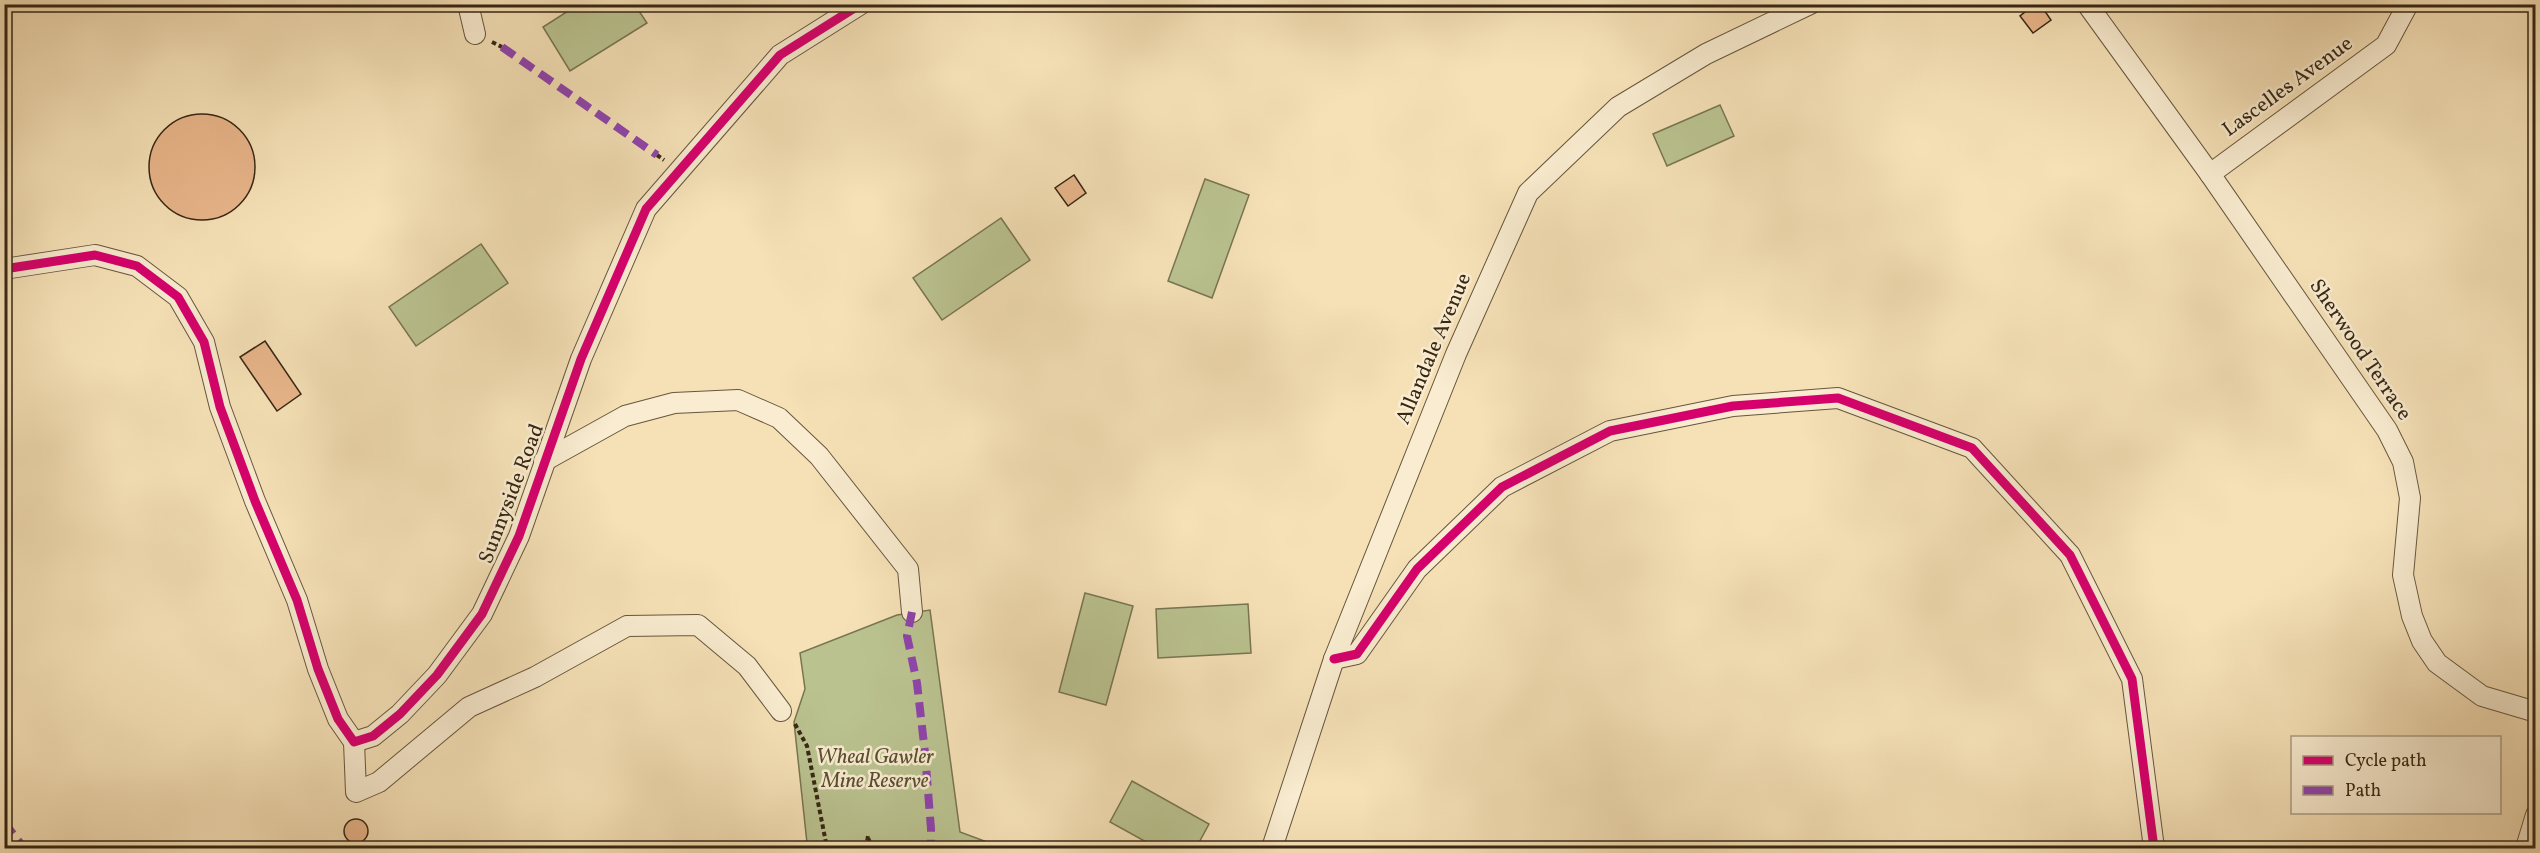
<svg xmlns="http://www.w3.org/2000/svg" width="2540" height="853" font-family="Vollkorn,serif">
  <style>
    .green { fill: #bac390; stroke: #787552; stroke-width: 1.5 }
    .building { fill: #e9b68b; stroke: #372714; stroke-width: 1.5 }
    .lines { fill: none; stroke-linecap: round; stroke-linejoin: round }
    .minor-casing { stroke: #67563d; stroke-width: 22 }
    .path { stroke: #372714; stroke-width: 4; stroke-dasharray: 4.5 3; stroke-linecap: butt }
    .minor { stroke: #f9ecd0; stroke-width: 20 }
    .quiet { stroke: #8e44ad; stroke-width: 8; stroke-dasharray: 15 8; stroke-linecap: butt }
    .cycleway-casing { stroke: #f9ecd0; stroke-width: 13 }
    .cycleway { stroke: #d6006c; stroke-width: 9 }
    .labels { text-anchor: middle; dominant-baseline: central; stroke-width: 5; stroke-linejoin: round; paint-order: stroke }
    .street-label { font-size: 21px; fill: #372714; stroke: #f9ecd0 }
    .park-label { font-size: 21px; font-style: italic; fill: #584e33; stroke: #f9ecd0 }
  </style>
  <rect width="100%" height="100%" fill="#f6e1b7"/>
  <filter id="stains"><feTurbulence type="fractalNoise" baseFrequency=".00333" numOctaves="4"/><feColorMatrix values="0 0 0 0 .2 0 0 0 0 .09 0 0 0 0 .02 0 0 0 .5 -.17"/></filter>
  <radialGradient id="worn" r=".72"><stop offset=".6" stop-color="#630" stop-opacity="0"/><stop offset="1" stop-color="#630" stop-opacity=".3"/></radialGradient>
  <!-- green -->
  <g class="green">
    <polygon points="579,4 635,5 647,23 570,71 543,27"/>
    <polygon points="1720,105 1734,136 1667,166 1653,134"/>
    <polygon points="1205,179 1249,195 1212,298 1168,281"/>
    <polygon points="1001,218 1030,260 942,320 913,278"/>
    <polygon points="481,244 508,283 416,346 389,307"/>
    <polygon points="1085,593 1133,606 1106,705 1059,692"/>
    <polygon points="1248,604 1251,653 1158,658 1156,609"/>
    <polygon points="930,610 960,832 1003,848 805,848 807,843 794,722 805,689 800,653 897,615"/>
    <polygon points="1132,781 1209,824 1196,848 1157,848 1110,822"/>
  </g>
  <!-- building -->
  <g class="building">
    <polygon points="2035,4 2040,4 2051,20 2033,33 2020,16"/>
    <circle cx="202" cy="167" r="53"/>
    <polygon points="1074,175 1086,193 1068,206 1055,188"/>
    <polygon points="265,341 301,394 277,411 240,357"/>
    <circle cx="356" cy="831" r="12"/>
  </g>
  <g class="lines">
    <defs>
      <g id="minor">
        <polyline points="468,4 475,34"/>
        <polyline points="2087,4 2210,174 2387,430 2403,462 2410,498 2403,575 2412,616 2422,641 2437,663 2482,696 2536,712"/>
        <polyline points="2210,174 2386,45 2408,4"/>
        <polyline points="4,269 95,255 137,266 178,297 204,342 220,407 255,501 297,600 318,669 338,719 354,742 373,736 400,714 437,675 482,614 519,536 581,359 646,209 780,55 861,4"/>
        <polyline points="544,461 625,416 674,403 738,400 779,418 819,456 908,569 912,612"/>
        <polyline points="1334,659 1357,654 1417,569 1502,487 1610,431 1733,406 1838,398 1972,448 2070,555 2132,679 2154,848"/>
        <polyline points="354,742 356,792 379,782 469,707 535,677 627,626 698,625 747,666 781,711"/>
        <polyline points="1272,848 1334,659 1456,354 1528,193 1618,107 1706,54 1810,4"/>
        <polyline points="2526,848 2536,815"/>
      </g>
    </defs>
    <!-- minor casing -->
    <use href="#minor" class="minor-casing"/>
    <!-- path -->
    <g class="path">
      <polyline points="492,42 502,47"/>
      <polyline points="657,155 664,160"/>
      <polyline points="795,724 807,746 827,848"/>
      <polyline points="866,848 868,836 871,848"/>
    </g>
    <!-- minor -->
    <use href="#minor" class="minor"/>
    <!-- quiet -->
    <g class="quiet">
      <polyline points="502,47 657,155"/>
      <polyline points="912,612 907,636 917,683 925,753 931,829 931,848"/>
      <polyline points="4,822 24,848"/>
      <polyline points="2533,825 2536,826"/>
    </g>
    <defs>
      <g id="cycleway">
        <polyline points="4,269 95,255 137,266 178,297 204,342 220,407 255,501 297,600 318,669 338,719 354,742 373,736 400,714 437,675 482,614 519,536 581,359 646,209 780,55 861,4"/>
        <polyline points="1334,659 1357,654 1417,569 1502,487 1610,431 1733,406 1838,398 1972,448 2070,555 2132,679 2154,848"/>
      </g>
    </defs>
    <!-- cycleway casing -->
    <use href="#cycleway" class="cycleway-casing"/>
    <!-- cycleway -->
    <use href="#cycleway" class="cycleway"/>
  </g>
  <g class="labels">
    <!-- street labels -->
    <g class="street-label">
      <text transform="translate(2288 87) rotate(-36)">Lascelles Avenue</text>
      <text transform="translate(1434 349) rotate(-67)">Allandale Avenue</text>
      <text transform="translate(2360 350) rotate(56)">Sherwood Terrace</text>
      <text transform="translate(512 494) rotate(-69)">Sunnyside Road</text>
    </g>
    <!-- park labels -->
    <g class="park-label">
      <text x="875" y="757">Wheal Gawler<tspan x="875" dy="24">Mine Reserve</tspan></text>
    </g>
  </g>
  <!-- margin -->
  <rect width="2540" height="853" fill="none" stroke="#f6e1b7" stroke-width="24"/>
  <rect x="6" y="6" width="2528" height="841" fill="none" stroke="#372714" stroke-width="3"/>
  <rect x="12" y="12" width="2516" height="829" fill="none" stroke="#372714" stroke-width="1.5"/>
  <!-- legend -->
  <rect x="2291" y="736" width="210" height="78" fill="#f9ecd0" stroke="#ab9d85" stroke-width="1.5"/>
  <rect x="2303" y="756" width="30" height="9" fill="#d6006c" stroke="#ab9d85" stroke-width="1.5"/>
  <text x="2345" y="766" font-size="18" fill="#372714">Cycle path</text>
  <rect x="2303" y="786" width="30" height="9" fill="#8e44ad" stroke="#ab9d85" stroke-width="1.5"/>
  <text x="2345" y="796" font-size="18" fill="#372714">Path</text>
  <rect width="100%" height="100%" filter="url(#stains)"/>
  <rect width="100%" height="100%" fill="url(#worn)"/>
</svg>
